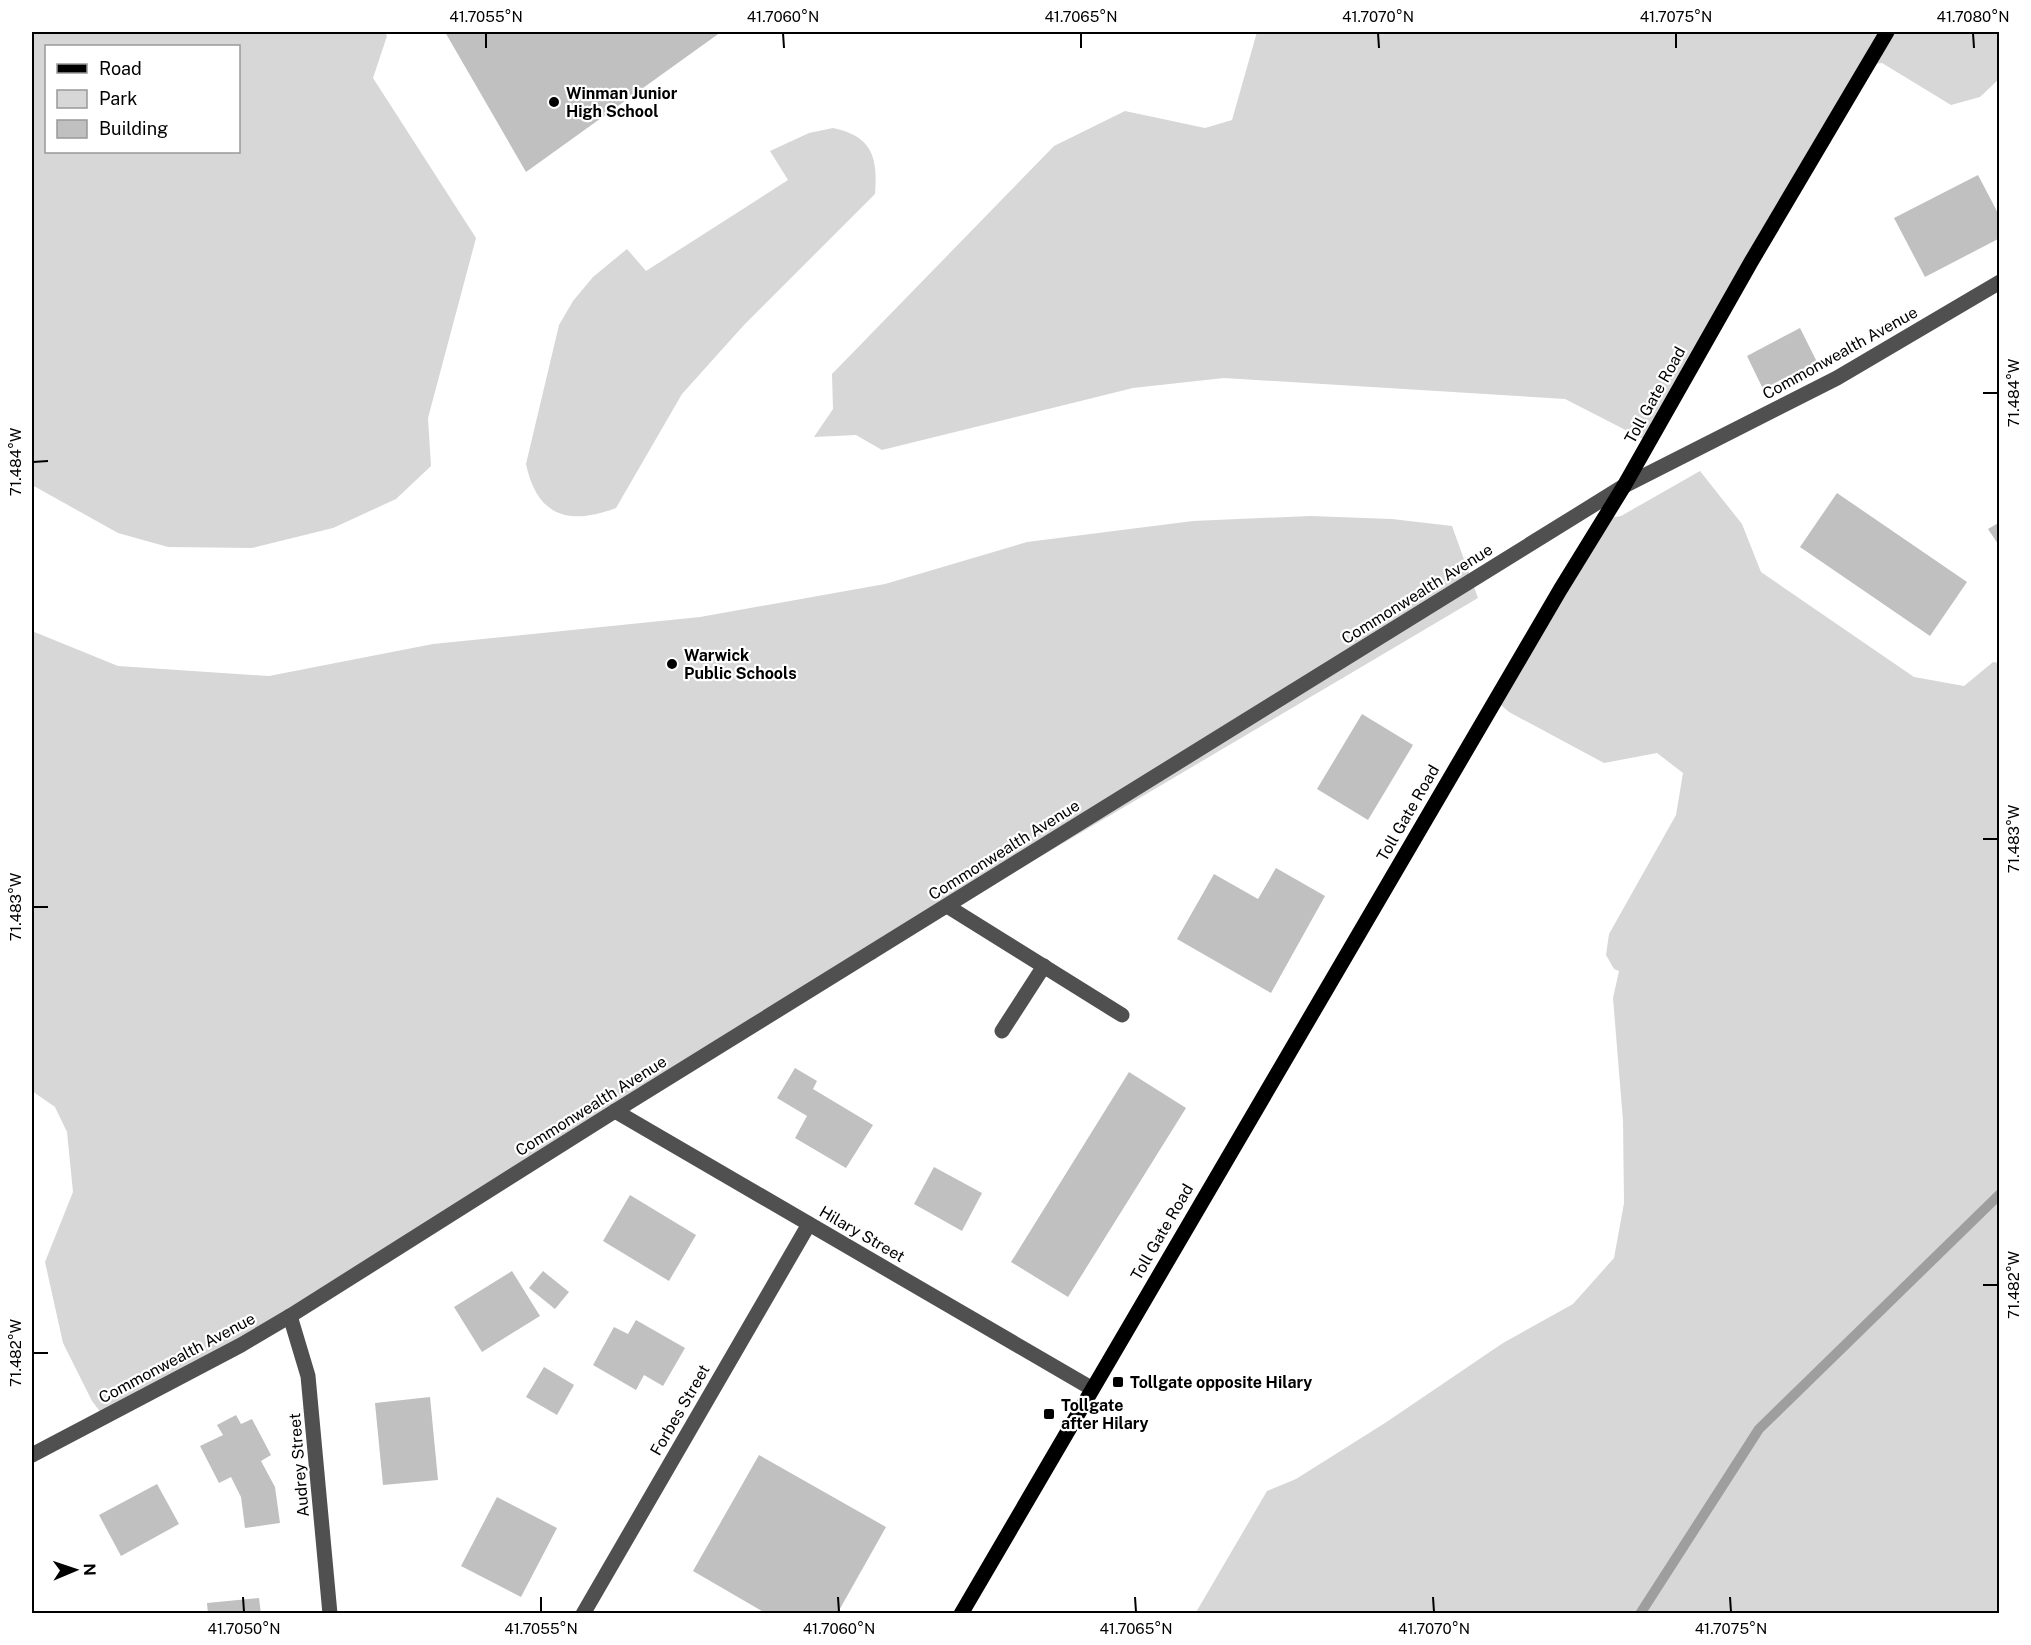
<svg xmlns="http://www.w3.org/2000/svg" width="2031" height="1645" font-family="'Public Sans',sans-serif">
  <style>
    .green { fill: #d7d7d7; fill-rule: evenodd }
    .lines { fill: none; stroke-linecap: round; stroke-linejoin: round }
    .stream { stroke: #9e9e9e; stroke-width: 10 }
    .building { fill: #c0c0c0 }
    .minor { stroke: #505050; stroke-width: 15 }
    .major { stroke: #000; stroke-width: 15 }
    .ticks { fill: none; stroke: #000; stroke-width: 2 }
    .poi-dot { fill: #000; stroke: #fff; stroke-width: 2 }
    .labels { text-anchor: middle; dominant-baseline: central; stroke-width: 4.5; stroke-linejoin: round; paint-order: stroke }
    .poi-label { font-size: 16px; font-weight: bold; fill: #000; stroke: #fff; text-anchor: start }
    .street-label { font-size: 16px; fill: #000; stroke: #fff }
    .neatline { fill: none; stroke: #000; stroke-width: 2 }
    .ticks-label { font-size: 15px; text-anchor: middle; fill: #000 }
  </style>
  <rect width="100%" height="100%" fill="#fff"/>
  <!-- green -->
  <g class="green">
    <path d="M32 32H385L387 36 373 78 476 238 428 418 431 466 396 499 333 528 252 548 168 547 118 533 32 485ZM46 46H238V152H46Z"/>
    <polygon points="1257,32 1999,32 1999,79 1980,97 1951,105 1882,63 1875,64 1649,442 1565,399 1224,378 1133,388 882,450 856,435 814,437 833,409 832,374 1054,146 1125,111 1205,128 1232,120"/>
    <path d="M833 128C872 136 878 157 875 194L744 325 682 394 616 508C568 526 537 516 526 464L559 325 573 301 593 277 627 249 646 271 788 180 770 151 809 133Z"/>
    <polygon points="1700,471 1742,524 1761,572 1914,677 1964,686 1993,662 1999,663 1999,1613 1195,1614 1267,1491 1296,1479 1385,1423 1503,1343 1573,1304 1614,1258 1624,1203 1623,1121 1613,998 1619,971 1614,969 1606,955 1609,934 1676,815 1683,773 1657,753 1604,763 1509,712 1501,705 1593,532 1614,517 1621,516"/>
    <polygon points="1310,516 1392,519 1452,526 1478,598 879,952 876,959 866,961 634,1105 627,1118 608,1120 105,1418 92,1401 63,1343 45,1262 73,1192 67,1132 55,1107 32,1091 32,631 118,666 269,676 433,644 700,617 885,584 1027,542 1193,521"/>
  </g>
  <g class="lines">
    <!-- stream -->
    <polyline class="stream" points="1640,1614 1759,1429 2000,1194"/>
  </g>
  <!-- building -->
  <g class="building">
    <polygon points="445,32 721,32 526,172"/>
    <polygon points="1978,175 2000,217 2000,238 1925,277 1894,218"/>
    <polygon points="1800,328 1817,362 1763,389 1747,356"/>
    <polygon points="1837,493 1967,582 1930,636 1800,547"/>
    <polygon points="2000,522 2000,547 1988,529"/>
    <polygon points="1362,714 1413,745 1368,820 1317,789"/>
    <polygon points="1276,868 1325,896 1271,993 1177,939 1214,874 1258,899"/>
    <polygon points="795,1068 817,1081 813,1089 873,1125 846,1168 795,1138 807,1116 777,1098"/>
    <polygon points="1129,1072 1186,1108 1068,1297 1011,1262"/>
    <polygon points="934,1167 982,1193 962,1231 914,1204"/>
    <polygon points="630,1195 696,1235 669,1281 603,1241"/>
    <polygon points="512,1271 540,1316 482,1352 454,1307"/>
    <polygon points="543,1271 569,1292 555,1309 529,1288"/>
    <polygon points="636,1320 685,1348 663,1386 644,1375 636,1390 593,1365 614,1327 628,1334"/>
    <polygon points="544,1367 574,1385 557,1415 526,1397"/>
    <polygon points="430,1397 438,1480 383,1485 375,1403"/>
    <polygon points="236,1415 241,1424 252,1419 271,1455 261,1461 275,1487 280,1523 245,1528 241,1497 231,1477 219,1483 200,1446 223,1435 217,1425"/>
    <polygon points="759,1455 886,1527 837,1614 767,1614 693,1571"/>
    <polygon points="157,1484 179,1524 121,1556 99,1515"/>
    <polygon points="497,1497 557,1528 521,1597 461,1566"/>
    <polygon points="259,1598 261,1614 208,1614 207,1603"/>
  </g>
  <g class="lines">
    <!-- minor -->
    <g class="minor">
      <polyline points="947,906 1122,1015"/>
      <polyline points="1002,1031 1044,966"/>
      <polyline points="615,1111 1091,1388"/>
      <polyline points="290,1316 308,1376 330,1614"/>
      <polyline points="32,1455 241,1345 290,1316 615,1111 1624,486 1837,378 2000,282"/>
      <polyline points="583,1614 809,1224"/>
    </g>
    <!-- major -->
    <polyline class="major" points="961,1614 1560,590 1624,486 1751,262 1887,32"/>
  </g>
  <!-- ticks -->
  <path class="ticks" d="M486 33V48M783 33 784 48M1081 33V48M1378 33 1379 48M1676 33V48M1973 33 1974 48M1983 393H1998M33 462 48 461M1983 839H1998M33 907H48M1983 1285H1998M33 1353H48M243 1597 244 1612M541 1597V1612M838 1597 839 1612M1135 1597 1136 1612M1433 1597 1434 1612M1730 1597 1731 1612"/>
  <!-- markers -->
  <g class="poi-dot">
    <circle cx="554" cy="102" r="6"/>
    <circle cx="672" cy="664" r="6"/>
    <rect x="1112" y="1376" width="12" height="12" rx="3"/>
    <rect x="1043" y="1408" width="12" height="12" rx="3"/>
  </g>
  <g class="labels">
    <!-- poi labels -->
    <g class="poi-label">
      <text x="566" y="93">Winman Junior<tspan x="566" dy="18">High School</tspan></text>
      <text x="684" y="655">Warwick<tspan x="684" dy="18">Public Schools</tspan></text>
      <text x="1130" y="1382">Tollgate opposite Hilary</text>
      <text x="1061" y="1405">Tollgate<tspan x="1061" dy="18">after Hilary</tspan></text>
    </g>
    <!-- street labels -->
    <g class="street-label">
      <text transform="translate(1840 353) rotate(-29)">Commonwealth Avenue</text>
      <text transform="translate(1655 395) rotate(-61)">Toll Gate Road</text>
      <text transform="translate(1417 594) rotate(-32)">Commonwealth Avenue</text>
      <text transform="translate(1408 813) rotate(-60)">Toll Gate Road</text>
      <text transform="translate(1004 850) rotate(-32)">Commonwealth Avenue</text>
      <text transform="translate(591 1106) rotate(-32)">Commonwealth Avenue</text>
      <text transform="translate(1162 1232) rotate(-60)">Toll Gate Road</text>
      <text transform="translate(862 1234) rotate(30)">Hilary Street</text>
      <text transform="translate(177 1358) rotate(-28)">Commonwealth Avenue</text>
      <text transform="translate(680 1410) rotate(-60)">Forbes Street</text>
      <text transform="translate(299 1465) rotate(-95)">Audrey Street</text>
    </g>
  </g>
  <!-- border -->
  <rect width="2031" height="1645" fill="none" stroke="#ffffff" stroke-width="66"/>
  <!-- legend -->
  <rect x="45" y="45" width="195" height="108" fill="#ffffff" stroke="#999999" stroke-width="1.5"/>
  <rect x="57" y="64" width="30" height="9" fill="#000000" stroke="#999999" stroke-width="1.5"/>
  <text x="99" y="75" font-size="18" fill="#000000">Road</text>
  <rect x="57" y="90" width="30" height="18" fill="#d7d7d7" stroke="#999999" stroke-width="1.5"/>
  <text x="99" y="105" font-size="18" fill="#000000">Park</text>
  <rect x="57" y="120" width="30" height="18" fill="#c0c0c0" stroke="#999999" stroke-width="1.5"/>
  <text x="99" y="135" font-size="18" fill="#000000">Building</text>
  <!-- north arrow -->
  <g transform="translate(75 1570) rotate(88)" stroke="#ffffff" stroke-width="4.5" paint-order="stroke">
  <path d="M0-4.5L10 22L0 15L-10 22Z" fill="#000000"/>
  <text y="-9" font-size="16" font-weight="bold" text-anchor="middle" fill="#000000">N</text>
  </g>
  <rect x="33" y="33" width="1965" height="1579" class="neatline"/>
  <g class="ticks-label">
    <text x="486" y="22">41.7055°N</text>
    <text x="783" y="22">41.7060°N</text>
    <text x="1081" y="22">41.7065°N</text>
    <text x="1378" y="22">41.7070°N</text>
    <text x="1676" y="22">41.7075°N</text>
    <text x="1973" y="22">41.7080°N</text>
    <text transform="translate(2014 393) rotate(-90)" y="5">71.484°W</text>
    <text transform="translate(16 462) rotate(-90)" y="5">71.484°W</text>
    <text transform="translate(2014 839) rotate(-90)" y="5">71.483°W</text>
    <text transform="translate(16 907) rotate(-90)" y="5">71.483°W</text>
    <text transform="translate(2014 1285) rotate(-90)" y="5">71.482°W</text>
    <text transform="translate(16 1353) rotate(-90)" y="5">71.482°W</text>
    <text x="244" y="1634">41.7050°N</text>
    <text x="541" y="1634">41.7055°N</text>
    <text x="839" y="1634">41.7060°N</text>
    <text x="1136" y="1634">41.7065°N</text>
    <text x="1434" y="1634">41.7070°N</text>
    <text x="1731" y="1634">41.7075°N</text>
  </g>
</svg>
